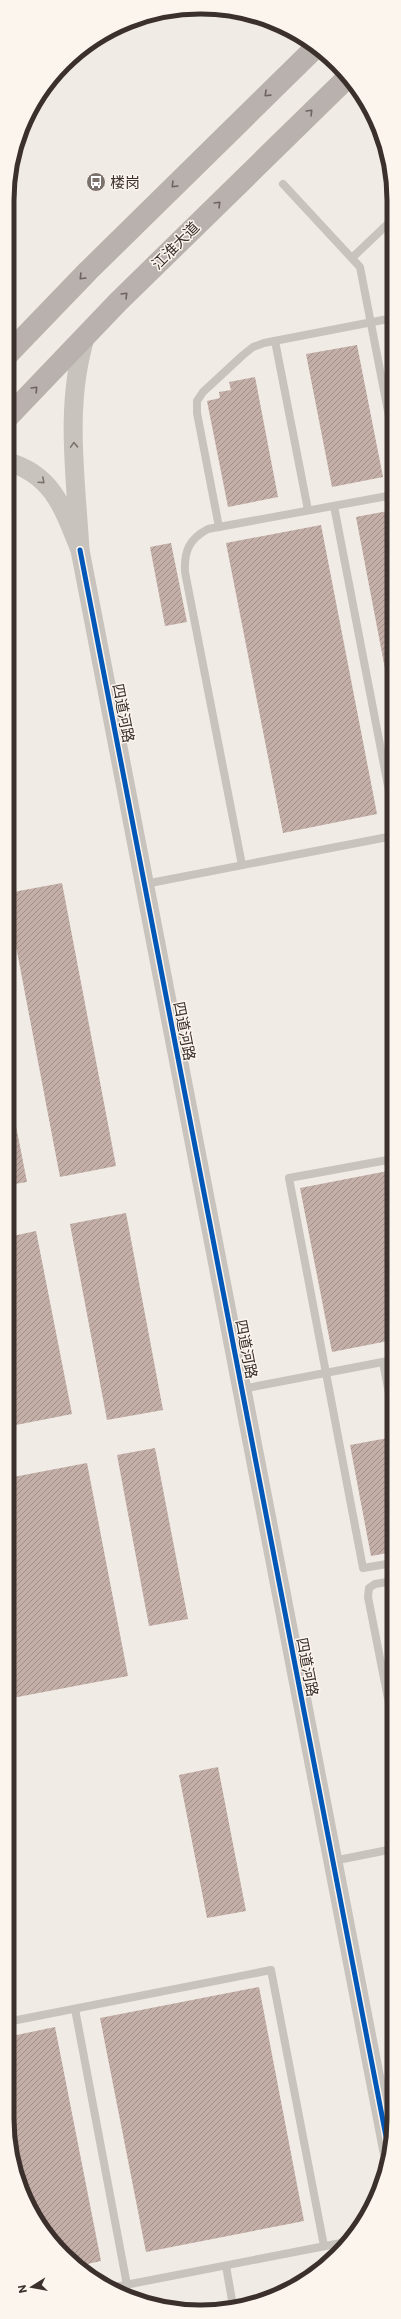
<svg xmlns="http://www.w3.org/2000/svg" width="401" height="2319" font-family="Commissioner,'Noto Sans SC',sans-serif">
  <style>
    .building { fill: url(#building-hatch) }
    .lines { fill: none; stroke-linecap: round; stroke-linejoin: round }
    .service { stroke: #c9c3be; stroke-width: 8 }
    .tertiary { stroke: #c9c3be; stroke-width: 19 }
    .primary { stroke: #b8b1ad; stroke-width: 22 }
    .cycleway-casing { stroke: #fbf5ee; stroke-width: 8 }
    .cycleway { stroke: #0057b8; stroke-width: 5 }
    .oneway { stroke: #6d645f }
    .oneway2 { stroke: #7b726d }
    .labels { text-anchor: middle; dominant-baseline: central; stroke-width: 3; stroke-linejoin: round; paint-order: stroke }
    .poi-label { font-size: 15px; fill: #3b302b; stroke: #fbf5ee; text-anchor: start }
    .street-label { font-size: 15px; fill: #3b302b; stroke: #fbf5ee }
    .rim { fill: none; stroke: #3b302b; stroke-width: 5 }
  </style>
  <defs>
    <pattern id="building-hatch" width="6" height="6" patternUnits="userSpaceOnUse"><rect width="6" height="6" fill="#c3afa7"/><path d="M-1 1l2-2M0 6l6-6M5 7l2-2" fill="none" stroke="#a08f88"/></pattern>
  </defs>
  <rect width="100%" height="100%" fill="#f0ebe5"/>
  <!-- building -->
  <g class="building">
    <polygon points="357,345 383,477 332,487 306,354"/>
    <polygon points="255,377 278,497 228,507 207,401 220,398 219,392 231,390 229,382"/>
    <polygon points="393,510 393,673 386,674 356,517"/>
    <polygon points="321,525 377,814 283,833 226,543"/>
    <polygon points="171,543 187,622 165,626 150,547"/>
    <polygon points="62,883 116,1166 60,1177 8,904 8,893"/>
    <polygon points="15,1121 27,1182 8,1185 8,1122"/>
    <polygon points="393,1170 393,1340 332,1352 300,1188"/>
    <polygon points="126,1213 163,1410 107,1420 70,1224"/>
    <polygon points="36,1231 72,1414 16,1425 8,1381 8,1237"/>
    <polygon points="388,1438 393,1461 393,1552 371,1556 350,1445"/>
    <polygon points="155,1448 188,1619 149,1626 117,1455"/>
    <polygon points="87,1463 128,1676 7,1699 8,1478"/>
    <polygon points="218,1767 246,1911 207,1918 179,1775"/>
    <polygon points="259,1987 304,2221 146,2252 100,2018"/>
    <polygon points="55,2027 101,2261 78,2266 64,2255 22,2192 7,2118 7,2037"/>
  </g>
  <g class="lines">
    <!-- service -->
    <g class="service">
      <polyline points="283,184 360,267 393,437"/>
      <polyline points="353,257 394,218"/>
      <polyline points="275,341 308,510"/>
      <polyline points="334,506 393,812"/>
      <polyline points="219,527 197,413 197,401 203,392 243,355 253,347 264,343 393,318"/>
      <path d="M242 865 185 572C184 551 189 539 208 529L393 495"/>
      <polyline points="145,884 393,836"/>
      <polyline points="383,1362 393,1415"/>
      <polyline points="242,1389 393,1360"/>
      <polyline points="393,1563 363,1568 289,1178 393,1159"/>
      <polyline points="393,1724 368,1597 369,1588 375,1584 393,1581"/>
      <polyline points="333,1861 393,1849"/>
      <polyline points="75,2009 127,2285"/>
      <polyline points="7,2022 271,1970 324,2246"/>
      <polyline points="226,2266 233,2306"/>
      <polyline points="110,2288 346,2242"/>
    </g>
    <!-- tertiary -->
    <g class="tertiary">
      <path d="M8 462C54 475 64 511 80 550 76 479 64 404 86 335"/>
      <polyline points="80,550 389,2152"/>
    </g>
    <!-- primary -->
    <g class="primary">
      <polyline points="8,354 88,271 315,48"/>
      <polyline points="8,417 118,302 347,78"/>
    </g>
    <defs>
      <polyline id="cycleway" points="80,550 389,2152"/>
    </defs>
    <!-- cycleway casing -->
    <use href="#cycleway" class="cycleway-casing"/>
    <!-- cycleway -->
    <use href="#cycleway" class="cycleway"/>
  </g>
  <!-- one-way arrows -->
  <defs><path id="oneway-chevron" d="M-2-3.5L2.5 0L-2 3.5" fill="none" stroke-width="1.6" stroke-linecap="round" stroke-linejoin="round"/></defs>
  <g class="oneway">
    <use href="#oneway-chevron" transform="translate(267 94) rotate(136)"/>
    <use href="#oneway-chevron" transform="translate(310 112) rotate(-45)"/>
    <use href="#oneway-chevron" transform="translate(174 185) rotate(135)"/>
    <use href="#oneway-chevron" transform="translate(218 204) rotate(-45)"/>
    <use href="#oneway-chevron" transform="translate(82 277) rotate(134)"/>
    <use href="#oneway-chevron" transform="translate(125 295) rotate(-45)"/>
    <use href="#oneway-chevron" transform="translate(35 389) rotate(-46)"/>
  </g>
  <g class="oneway2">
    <use href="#oneway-chevron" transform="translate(74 445) rotate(-92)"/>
    <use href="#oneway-chevron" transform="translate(42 481) rotate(42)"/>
  </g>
  <!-- icons -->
  <defs>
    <symbol id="bus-disc" viewBox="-11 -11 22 22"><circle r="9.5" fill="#7a716c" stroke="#fbf5ee"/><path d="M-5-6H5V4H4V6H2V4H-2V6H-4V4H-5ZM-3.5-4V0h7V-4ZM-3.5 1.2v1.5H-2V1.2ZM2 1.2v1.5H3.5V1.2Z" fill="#fff"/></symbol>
  </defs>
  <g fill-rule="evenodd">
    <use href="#bus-disc" x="85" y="171" width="22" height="22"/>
  </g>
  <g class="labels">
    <!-- poi labels -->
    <g class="poi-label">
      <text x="110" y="182">楼岗</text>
    </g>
    <!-- street labels -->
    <g class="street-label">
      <text transform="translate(175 245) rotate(-45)">江淮大道</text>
      <text transform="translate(124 713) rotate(79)">四道河路</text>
      <text transform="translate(185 1031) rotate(79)">四道河路</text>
      <text transform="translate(247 1349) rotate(79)">四道河路</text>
      <text transform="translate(308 1667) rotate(79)">四道河路</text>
    </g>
  </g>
  <!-- crop -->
  <path d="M0 0H401V2319H0ZM200 14H201A186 186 0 0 1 387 200V2119A186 186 0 0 1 201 2305H200A186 186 0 0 1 14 2119V200A186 186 0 0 1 200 14Z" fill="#fbf5ee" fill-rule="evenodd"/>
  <path class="rim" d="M200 14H201A186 186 0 0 1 387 200V2119A186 186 0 0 1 201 2305H200A186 186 0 0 1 14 2119V200A186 186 0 0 1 200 14Z"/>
  <!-- north arrow -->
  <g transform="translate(32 2287) rotate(259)" stroke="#fbf5ee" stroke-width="3" paint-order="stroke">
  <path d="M0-3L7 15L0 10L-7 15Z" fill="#3b302b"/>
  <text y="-6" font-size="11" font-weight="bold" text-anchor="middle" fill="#3b302b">N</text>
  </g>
</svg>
